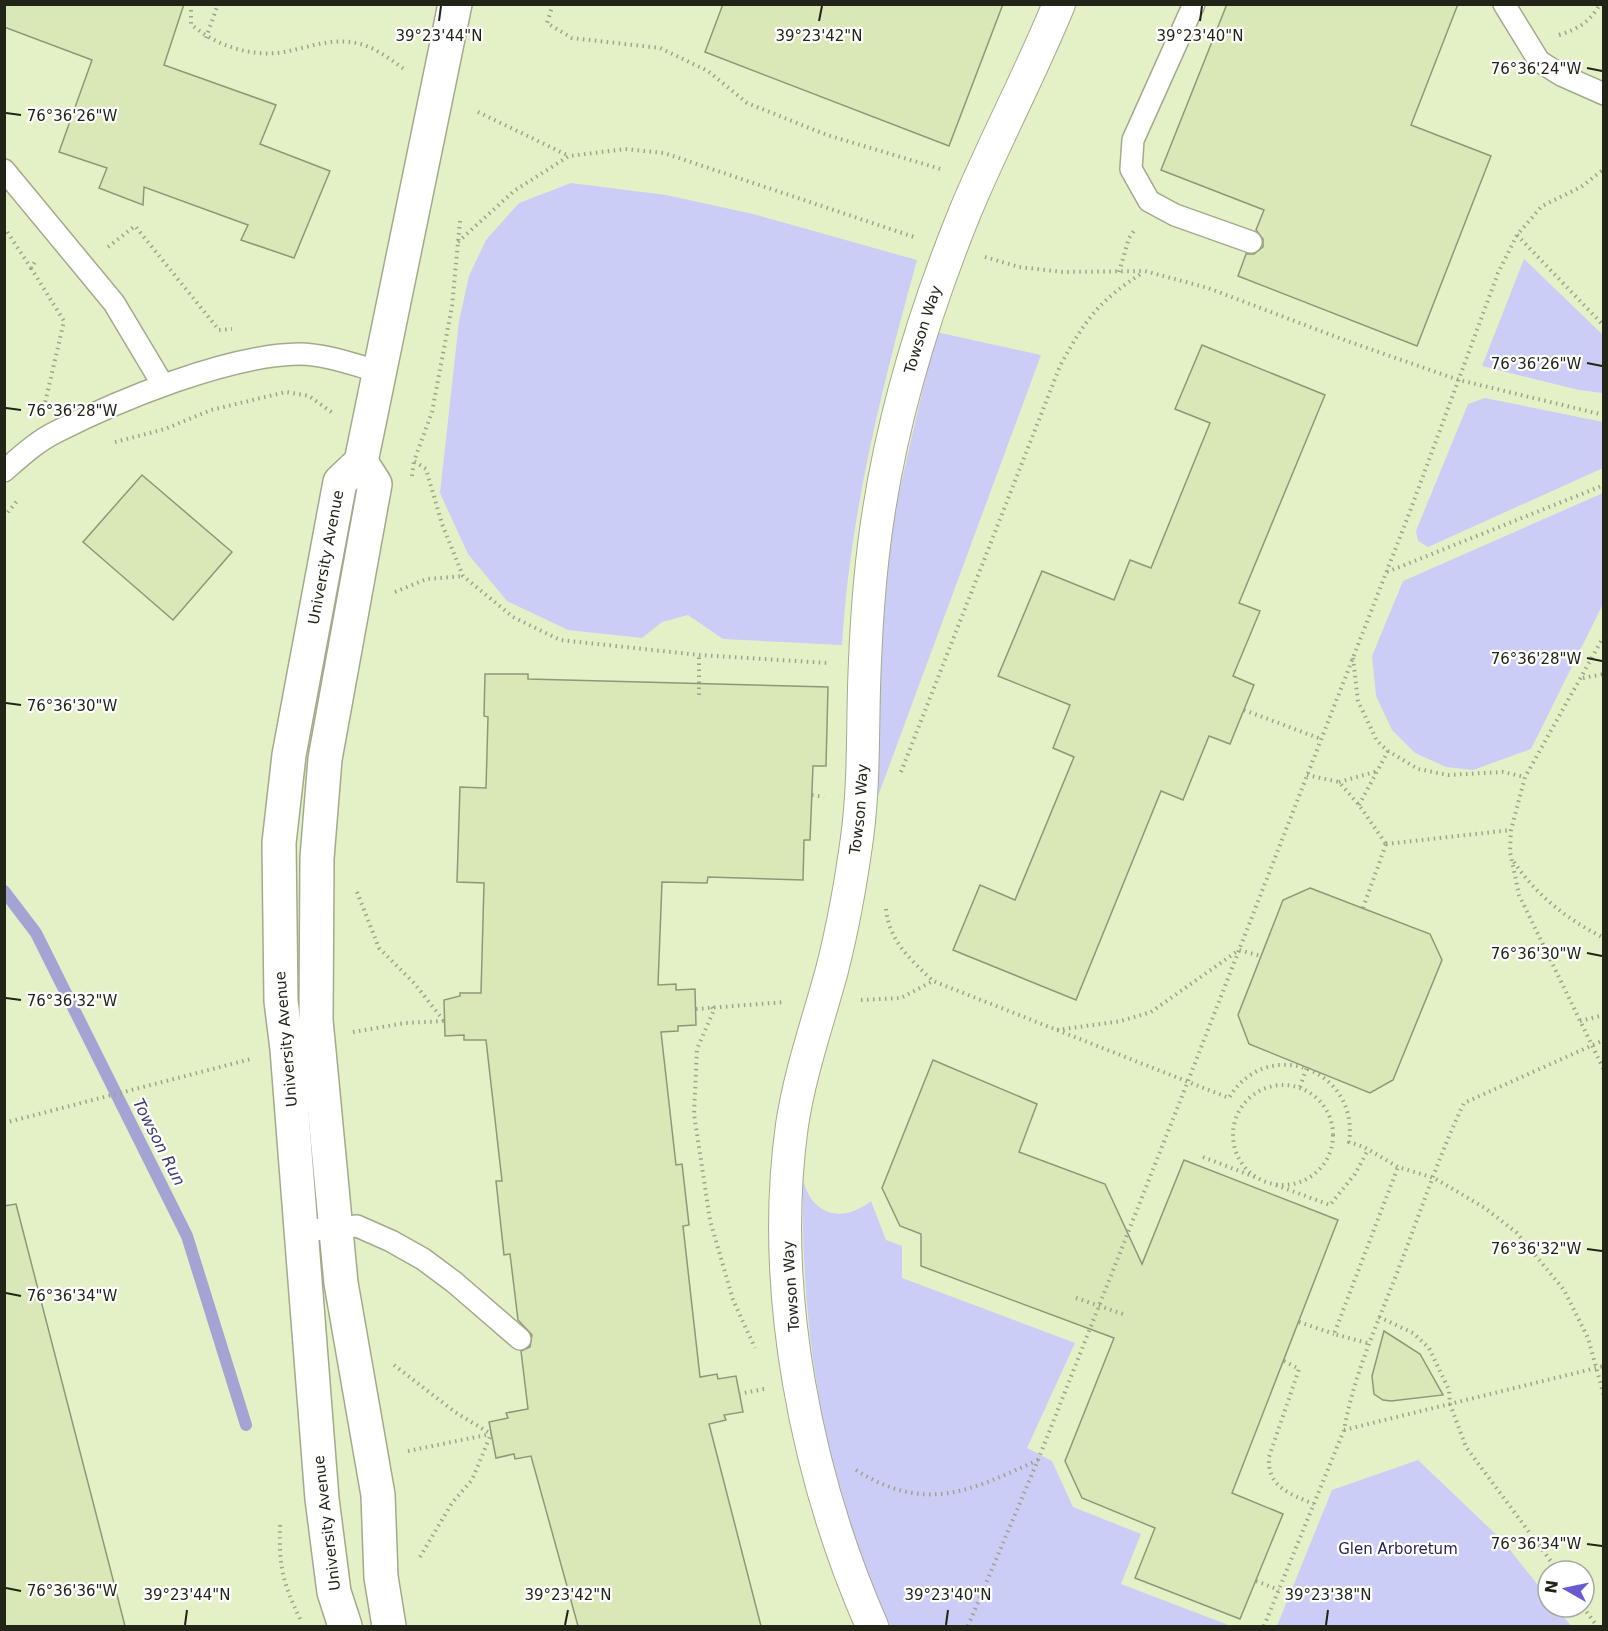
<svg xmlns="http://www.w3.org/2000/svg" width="1608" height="1631" font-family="'DejaVu Sans',sans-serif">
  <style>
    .built { fill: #e4f1c7; fill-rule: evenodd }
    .green { fill: #cbcdf6 }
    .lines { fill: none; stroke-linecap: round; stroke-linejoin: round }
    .stream { stroke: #a3a4d3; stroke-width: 12 }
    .building { fill: #d9e8b6; stroke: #8e9878; stroke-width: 1.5 }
    .service-casing { stroke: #a1ab8a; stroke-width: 24 }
    .pedestrian-casing { stroke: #a1ab8a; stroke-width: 34 }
    .minor-casing { stroke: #a1ab8a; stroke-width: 36 }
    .path { stroke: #9ca48a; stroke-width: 4; stroke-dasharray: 1.5 4.5; stroke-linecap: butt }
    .service { stroke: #fff; stroke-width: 21 }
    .pedestrian { stroke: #fff; stroke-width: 32 }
    .minor { stroke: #fff; stroke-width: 33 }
    .path-bridge { stroke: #9ca48a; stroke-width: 4; stroke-dasharray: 1.5 4.5; stroke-linecap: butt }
    .ticks { fill: none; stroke: #212518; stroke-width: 2 }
    .labels { text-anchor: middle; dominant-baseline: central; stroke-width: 4.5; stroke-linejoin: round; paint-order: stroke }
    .street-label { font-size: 15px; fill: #212518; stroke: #fff }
    .park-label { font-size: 15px; fill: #251e57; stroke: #fff }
    .water-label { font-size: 16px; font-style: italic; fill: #3d3974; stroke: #fff }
    .ticks-label { font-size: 15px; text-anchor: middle; fill: #212518; stroke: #fff; stroke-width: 4.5; stroke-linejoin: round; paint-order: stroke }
  </style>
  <rect width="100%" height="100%" fill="#f2fdda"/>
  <!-- built -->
  <path class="built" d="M5 5H1603V1626H5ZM1548 1571H1584V1607H1548Z"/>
  <!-- green -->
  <g class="green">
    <path d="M571 183 666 195 753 214 917 260C882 387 850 513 842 645L723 639 688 615 662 622 642 638 568 630 507 601 468 554 440 493 459 321 469 276 486 240 519 203Z"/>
    <polygon points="1524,259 1603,335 1603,393 1579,390 1482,366"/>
    <polygon points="936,332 1041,355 874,807 885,586 895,510"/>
    <polygon points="1485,398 1603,422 1603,468 1428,547 1418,541 1416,531 1468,404"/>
    <polygon points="1603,493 1603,604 1531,749 1473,770 1446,767 1415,753 1392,730 1376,696 1372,656 1403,581"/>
    <path d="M803 1179C811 1215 842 1224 871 1201L886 1240 902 1246V1278L1075 1343 1027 1448 1052 1461 1073 1507 1141 1534 1121 1584 1231 1626H889C825 1484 800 1334 803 1179Z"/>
    <polygon points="1418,1460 1503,1541 1548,1598 1548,1607 1556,1607 1571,1626 1277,1626 1332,1490"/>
  </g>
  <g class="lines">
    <!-- stream -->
    <polyline class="stream" points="4,891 36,933 187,1236 246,1425"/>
  </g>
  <!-- building -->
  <g class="building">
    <polygon points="4,4 184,4 164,65 276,105 260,144 330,171 294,258 241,240 248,225 144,187 143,205 99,188 107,168 59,152 92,60 4,27"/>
    <polygon points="723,4 1003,4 949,146 705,52"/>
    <polygon points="1227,4 1458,4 1411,125 1491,156 1417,346 1238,276 1246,254 1254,254 1263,247 1263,239 1256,230 1264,210 1161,170"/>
    <polygon points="1202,345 1325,395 1239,603 1260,611 1233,676 1254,685 1230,744 1209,736 1183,800 1161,791 1076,1000 953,950 980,885 1015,900 1074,757 1053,748 1070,705 998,676 1042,571 1114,600 1130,560 1151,568 1210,423 1175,409"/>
    <polygon points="142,475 232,552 173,620 83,542"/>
    <polygon points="485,674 528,674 528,679 828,687 826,766 813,766 810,840 804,840 803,880 708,877 707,883 662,882 658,985 676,984 676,990 695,989 696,1025 678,1026 678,1031 661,1032 676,1165 682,1164 689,1225 683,1226 700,1377 717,1374 718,1379 736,1376 743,1412 724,1415 726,1420 709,1424 761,1626 578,1626 531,1456 515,1459 514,1454 496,1458 489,1422 508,1418 506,1413 528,1409 521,1351 530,1347 532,1335 518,1320 510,1254 504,1255 496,1181 502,1181 486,1040 464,1040 464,1035 445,1036 444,1000 460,996 460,993 481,993 484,883 457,882 460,787 486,788 488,717 484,716"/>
    <polygon points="1310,888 1430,934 1442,960 1393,1080 1370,1093 1249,1044 1238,1015 1283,900"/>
    <polygon points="933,1060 1037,1104 1019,1152 1105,1184 1142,1264 1184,1160 1338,1220 1232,1493 1283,1514 1240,1619 1135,1578 1155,1528 1082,1498 1065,1461 1114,1338 921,1266 921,1234 900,1226 882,1188"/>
    <polygon points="16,1204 125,1626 4,1626 4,1206"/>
    <polygon points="1384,1331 1420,1354 1443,1395 1391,1401 1383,1400 1374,1394 1372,1376"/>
  </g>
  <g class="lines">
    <defs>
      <g id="service">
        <polyline points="1194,4 1133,140 1131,169 1149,201 1175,215 1251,242"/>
        <polyline points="1504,4 1539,61 1561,75 1604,94"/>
        <polyline points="4,170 114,303 163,385"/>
        <path d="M4 471C20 457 36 442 56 432 119 400 228 355 299 354 325 354 355 365 380 372"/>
        <polyline points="301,1231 357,1226 391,1241 423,1259 454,1282 520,1339"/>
      </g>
      <g id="pedestrian">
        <path id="s1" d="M872 1626C806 1476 769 1289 792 1125 800 1072 818 1022 832 970 843 927 851 882 857 838 865 779 862 720 865 661 867 611 871 560 879 510 895 408 926 308 965 212 994 142 1030 75 1059 4"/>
      </g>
      <g id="minor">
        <polyline points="361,462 375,484 325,759 317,858 316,1020 341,1283 378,1495 381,1577 389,1626"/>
        <path id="s2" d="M345 1626 334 1592 322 1499 287 1049 281 1001 279 843 289 755 340 482 361 462 455 4"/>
      </g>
    </defs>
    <!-- service casing -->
    <use href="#service" class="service-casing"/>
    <!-- pedestrian casing -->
    <use href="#pedestrian" class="pedestrian-casing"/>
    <!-- minor casing -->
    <use href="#minor" class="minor-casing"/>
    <!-- path -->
    <g class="path">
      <path d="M191 4V24C213 44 247 56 277 53 302 50 324 39 350 42 371 44 387 57 404 69"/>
      <polyline points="553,4 547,23 572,38 660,48 708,71 747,103 827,135 944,170"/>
      <path d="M1559 35C1578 29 1590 22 1600 4"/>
      <polyline points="206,38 218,4"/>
      <polyline points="478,112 569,156"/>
      <polyline points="460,221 452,306 432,412 414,461 426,469 442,524 463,576 513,617 560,640 699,655 828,663"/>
      <polyline points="4,227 31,268 37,259"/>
      <polyline points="1517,235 1604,326"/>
      <polyline points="458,242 514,191 569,156 625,149 664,153 917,238"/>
      <polyline points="108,247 135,226 219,330 232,329"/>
      <polyline points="985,257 1019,267 1063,272 1145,271 1208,288 1347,341 1459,380 1604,415"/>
      <polyline points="31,268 64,321 45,403"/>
      <polyline points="1119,272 1129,238 1136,228"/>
      <polyline points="115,442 165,429 211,410 286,392 309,396 334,414"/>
      <polyline points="412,476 414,461"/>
      <polyline points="4,517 17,501"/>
      <polyline points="1387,572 1604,485"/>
      <polyline points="395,592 427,579 463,576"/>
      <polyline points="1604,636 1525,777 1511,830 1510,852 1519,895 1604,1070"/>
      <polyline points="1353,658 1358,701 1377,741 1388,751 1418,769 1448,775 1503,772 1525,777"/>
      <polyline points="1583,678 1604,674"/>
      <polyline points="699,695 699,655"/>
      <polyline points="1244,710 1321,739"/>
      <path d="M901 772 1060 366C1085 320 1099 300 1144 272"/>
      <polyline points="1307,775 1339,782 1359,805 1386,844"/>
      <polyline points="1339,782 1378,771"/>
      <polyline points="812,795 824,797"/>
      <polyline points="1359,805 1388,751"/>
      <polyline points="1386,844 1511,830"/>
      <path d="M1514 862C1536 895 1568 920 1604 938"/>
      <polyline points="357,892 379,948 414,983 444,1021"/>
      <polyline points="1363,908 1386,844"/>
      <path d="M886 909C889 941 911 960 933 981"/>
      <path d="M861 1000 901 998 933 981 1229 1098C1267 1034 1360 1070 1349 1142L1364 1147 1398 1167 1434 1178 1485 1208 1517 1233 1564 1290 1588 1338 1604 1396"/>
      <polyline points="712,1007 714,1010 697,1049 694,1114 710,1220 733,1300 755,1348"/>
      <polyline points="696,1009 785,1002"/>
      <polyline points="1580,1021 1604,1015"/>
      <polyline points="1057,1030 1121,1021 1151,1012 1239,950 1261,956"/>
      <polyline points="353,1032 405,1023 444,1021"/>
      <circle cx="1283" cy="1135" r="50"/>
      <polyline points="1300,1087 1307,1067"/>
      <polyline points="4,1123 251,1059"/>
      <polyline points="1203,1157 1255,1177"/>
      <polyline points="1276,1185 1330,1205 1355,1174 1368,1150"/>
      <polyline points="1379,1317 1413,1333 1429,1348 1449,1390 1450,1404 1466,1447 1558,1571"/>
      <polyline points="1299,1322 1334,1334"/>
      <polyline points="1367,1343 1334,1334 1398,1167"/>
      <path d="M1284 1361 1299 1369 1269 1457C1267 1487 1290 1494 1314 1504"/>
      <polyline points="394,1365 455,1412 491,1434"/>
      <polyline points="739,1394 764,1389"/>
      <polyline points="1344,1430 1604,1366"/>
      <polyline points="408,1451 491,1434"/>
      <path d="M856 1470C925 1514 970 1491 1038 1460"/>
      <path d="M280 1525C279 1566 282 1581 300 1619"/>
      <polyline points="420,1557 452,1503 472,1480 491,1434"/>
      <polyline points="1256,1581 1279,1590"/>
      <polyline points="1583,1607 1597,1626"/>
      <polyline points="968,1626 1038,1460 1188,1081 1409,514 1498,273 1517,235 1542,206 1581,187 1604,169"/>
      <path d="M1264 1626 1344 1430C1355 1370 1379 1321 1400 1265 1421 1211 1439 1155 1464 1103L1604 1040"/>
    </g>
    <!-- service -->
    <use href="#service" class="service"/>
    <!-- pedestrian -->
    <use href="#pedestrian" class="pedestrian"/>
    <!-- minor -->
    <use href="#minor" class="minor"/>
    <!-- path-bridge -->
    <polyline class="path-bridge" points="1076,1298 1123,1314"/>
  </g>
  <!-- ticks -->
  <path class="ticks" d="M439 21 441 6M819 21 822 6M1200 21 1202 6M1587 68 1602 71M6 113 21 115M1587 363 1602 366M6 408 21 410M1587 658 1602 661M6 703 21 705M1587 953 1602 956M6 998 21 1000M1587 1249 1602 1251M6 1293 21 1296M1587 1544 1602 1546M6 1588 21 1591M185 1625 187 1610M565 1625 568 1610M946 1625 948 1610M1326 1625 1328 1610"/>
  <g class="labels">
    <!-- street labels -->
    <g class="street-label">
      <text stroke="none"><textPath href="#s1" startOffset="1323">Towson Way</textPath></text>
      <text stroke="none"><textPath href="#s2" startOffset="1077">University Avenue</textPath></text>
      <text stroke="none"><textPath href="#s1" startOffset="837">Towson Way</textPath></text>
      <text transform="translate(286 1039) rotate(-95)">University Avenue</text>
      <text transform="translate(791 1286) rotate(-94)">Towson Way</text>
      <text transform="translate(327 1523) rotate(-97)">University Avenue</text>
    </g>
    <!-- park labels -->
    <g class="park-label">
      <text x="1398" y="1549">Glen Arboretum</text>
    </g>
    <!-- water labels -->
    <g class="water-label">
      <text transform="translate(159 1142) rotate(63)">Towson Run</text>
    </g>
  </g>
  <g class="ticks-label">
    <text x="439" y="41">39°23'44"N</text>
    <text x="819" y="41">39°23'42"N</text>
    <text x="1200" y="41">39°23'40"N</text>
    <text x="1536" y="74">76°36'24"W</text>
    <text x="72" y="121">76°36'26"W</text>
    <text x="1536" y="369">76°36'26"W</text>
    <text x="72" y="416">76°36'28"W</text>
    <text x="1536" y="664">76°36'28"W</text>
    <text x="72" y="711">76°36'30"W</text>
    <text x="1536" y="959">76°36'30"W</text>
    <text x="72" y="1006">76°36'32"W</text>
    <text x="1536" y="1254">76°36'32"W</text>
    <text x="72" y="1301">76°36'34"W</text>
    <text x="1536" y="1549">76°36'34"W</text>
    <text x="72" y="1596">76°36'36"W</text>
    <text x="187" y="1600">39°23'44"N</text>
    <text x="568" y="1600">39°23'42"N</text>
    <text x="948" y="1600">39°23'40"N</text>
    <text x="1328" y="1600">39°23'38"N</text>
  </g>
  <!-- border -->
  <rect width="1608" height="1631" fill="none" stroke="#212518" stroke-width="12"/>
  <!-- north arrow -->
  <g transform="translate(1566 1589) rotate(279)"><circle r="28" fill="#ffffff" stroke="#a6a8a3" stroke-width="1.5"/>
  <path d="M0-4.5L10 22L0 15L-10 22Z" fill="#685ad3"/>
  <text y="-9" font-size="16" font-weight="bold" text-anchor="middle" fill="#212518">N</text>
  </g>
</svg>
